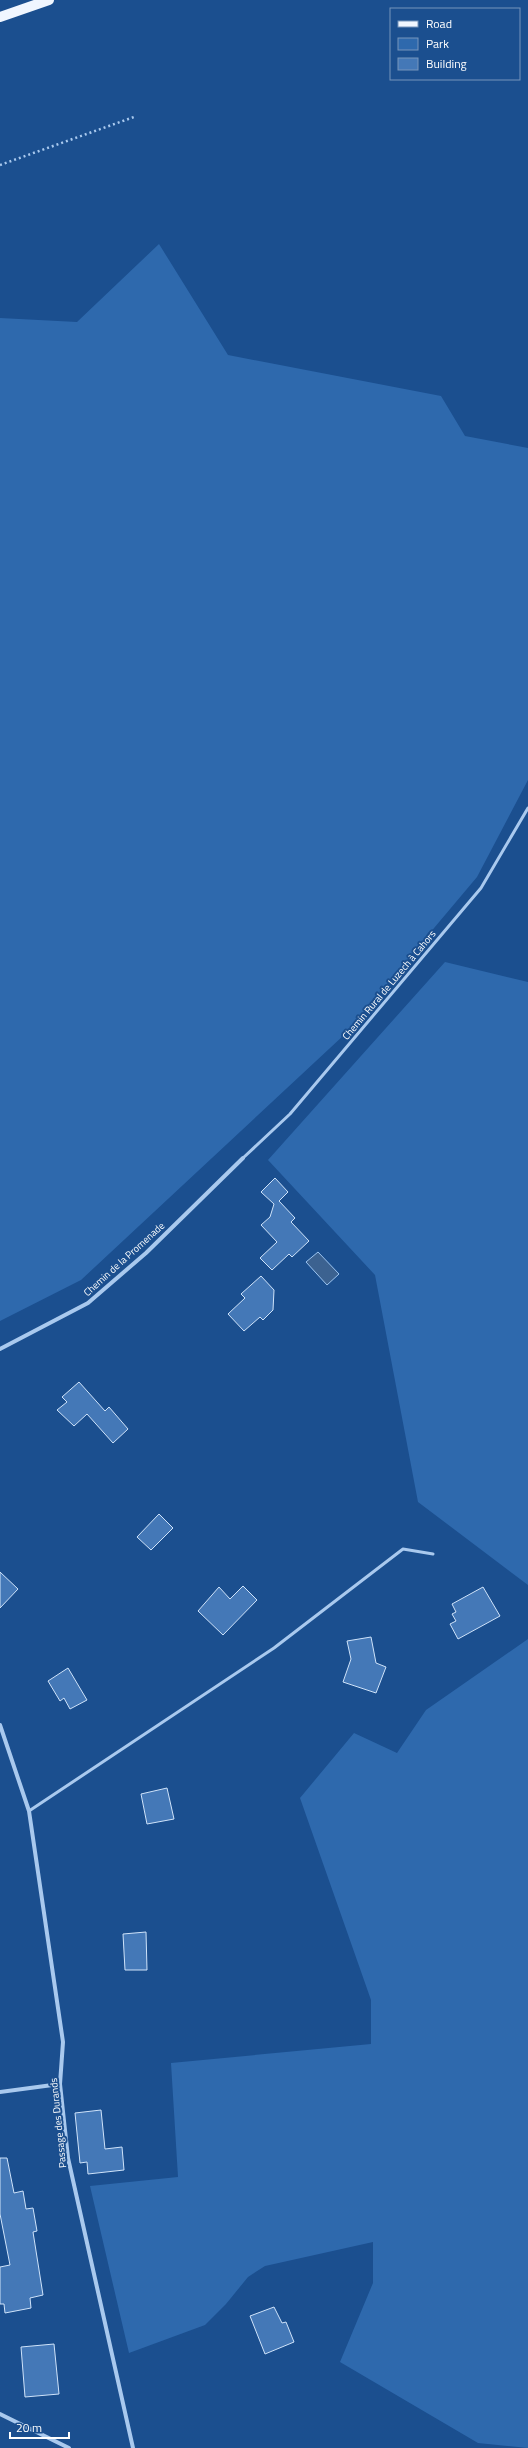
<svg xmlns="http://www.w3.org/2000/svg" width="528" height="2448" font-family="'Titillium Web',sans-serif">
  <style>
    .green { fill: #2e69ad }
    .water { fill: #3c6290; stroke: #9cc4f0 }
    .building { fill: #4478b7; stroke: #cfe3fa }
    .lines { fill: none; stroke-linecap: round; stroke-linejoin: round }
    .path { stroke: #a9c9ee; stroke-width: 2.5; stroke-dasharray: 2 3; stroke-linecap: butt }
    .lane { stroke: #a9c9ee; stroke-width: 3 }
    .street { stroke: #a9c9ee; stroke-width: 4 }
    .primary { stroke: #f0f6ff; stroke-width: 10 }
    .labels { text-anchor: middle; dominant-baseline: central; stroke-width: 4; stroke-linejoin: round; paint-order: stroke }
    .street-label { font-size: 10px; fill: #fff; stroke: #1b4f8f }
  </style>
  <rect width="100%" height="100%" fill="#1b4f8f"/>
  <!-- green -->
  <g class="green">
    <polygon points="159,244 228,355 441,396 465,436 528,448 528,780 477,877 344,1035 81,1280 0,1321 0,318 77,322"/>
    <polygon points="445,962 528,982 528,1585 418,1502 375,1275 268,1160"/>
    <polygon points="528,1639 528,2448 478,2443 340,2362 373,2283 373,2242 265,2266 248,2277 226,2304 205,2325 129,2353 90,2186 178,2177 171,2063 371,2044 371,2000 300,1798 354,1733 397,1753 426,1710"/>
  </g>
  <!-- water -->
  <polygon class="water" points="318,1252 339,1274 327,1285 306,1262"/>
  <!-- building -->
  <g class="building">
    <polygon points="275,1178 288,1192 279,1201 295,1218 291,1222 309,1241 292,1257 289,1254 272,1270 260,1258 277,1242 261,1225 270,1217 274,1204 261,1192"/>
    <polygon points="261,1276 274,1290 273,1310 263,1320 260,1317 244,1331 228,1314 245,1298 241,1294"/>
    <polygon points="79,1382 105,1411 109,1407 128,1429 113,1443 87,1414 74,1426 57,1410 67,1402 62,1397"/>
    <polygon points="159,1514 173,1528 151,1550 137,1537"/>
    <polygon points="0,1572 18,1589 0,1608"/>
    <polygon points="243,1586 257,1600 223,1635 198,1611 219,1587 230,1599"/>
    <polygon points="483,1587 500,1616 458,1639 450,1624 456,1621 452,1614 456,1612 452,1604"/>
    <polygon points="371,1637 376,1663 386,1667 376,1693 343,1682 351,1659 347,1641"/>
    <polygon points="68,1668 87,1700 70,1709 64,1698 60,1701 48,1681"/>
    <polygon points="167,1788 174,1819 147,1824 141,1794"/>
    <polygon points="146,1932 147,1970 125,1970 123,1934"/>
    <polygon points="101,2110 105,2149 122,2147 124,2170 88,2174 87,2162 80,2163 75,2113"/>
    <polygon points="0,2158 7,2158 14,2193 23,2191 26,2209 33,2208 37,2231 33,2232 43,2295 30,2298 31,2308 5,2313 4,2304 0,2304 0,2267 10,2265 0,2214"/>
    <polygon points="274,2307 282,2323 286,2322 294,2342 265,2354 250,2316"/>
    <polygon points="54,2344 59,2394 25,2397 21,2347"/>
  </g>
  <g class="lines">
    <!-- path -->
    <polyline class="path" points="0,165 134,117"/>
    <!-- lane -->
    <g class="lane">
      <polyline points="243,1158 290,1114 481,888 528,808"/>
      <polyline points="29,1811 274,1648 403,1549 433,1554"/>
    </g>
    <!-- street -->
    <g class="street">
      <polyline points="0,1349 88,1303 146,1253 243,1158"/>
      <polyline points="0,1725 29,1811 63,2042 60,2084 68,2158 133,2448"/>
      <polyline points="0,2092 60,2084"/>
      <polyline points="0,2414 69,2448"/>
    </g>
    <!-- primary -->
    <polyline class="primary" points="0,17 49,0"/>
  </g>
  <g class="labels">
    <!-- street labels -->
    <g class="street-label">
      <text transform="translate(389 985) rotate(-50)">Chemin Rural de Luzech à Cahors</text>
      <text transform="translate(124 1259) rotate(-42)">Chemin de la Promenade</text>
      <text transform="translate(58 2123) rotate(-96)">Passage des Durands</text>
    </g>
  </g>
  <!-- legend -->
  <rect x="390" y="8" width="130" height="72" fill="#1b4f8f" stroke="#7695bc"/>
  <rect x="398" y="21" width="20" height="6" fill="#f0f6ff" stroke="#7695bc"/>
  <text x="426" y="28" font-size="12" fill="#ffffff">Road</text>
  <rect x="398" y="38" width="20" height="12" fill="#2e69ad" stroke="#7695bc"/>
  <text x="426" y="48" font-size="12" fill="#ffffff">Park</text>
  <rect x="398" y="58" width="20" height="12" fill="#4478b7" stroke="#7695bc"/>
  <text x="426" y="68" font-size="12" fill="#ffffff">Building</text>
  <!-- scale -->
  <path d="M10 2432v6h59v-6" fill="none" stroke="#ffffff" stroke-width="2"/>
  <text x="16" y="2432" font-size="12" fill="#ffffff" stroke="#1b4f8f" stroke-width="3" paint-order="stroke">20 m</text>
</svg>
